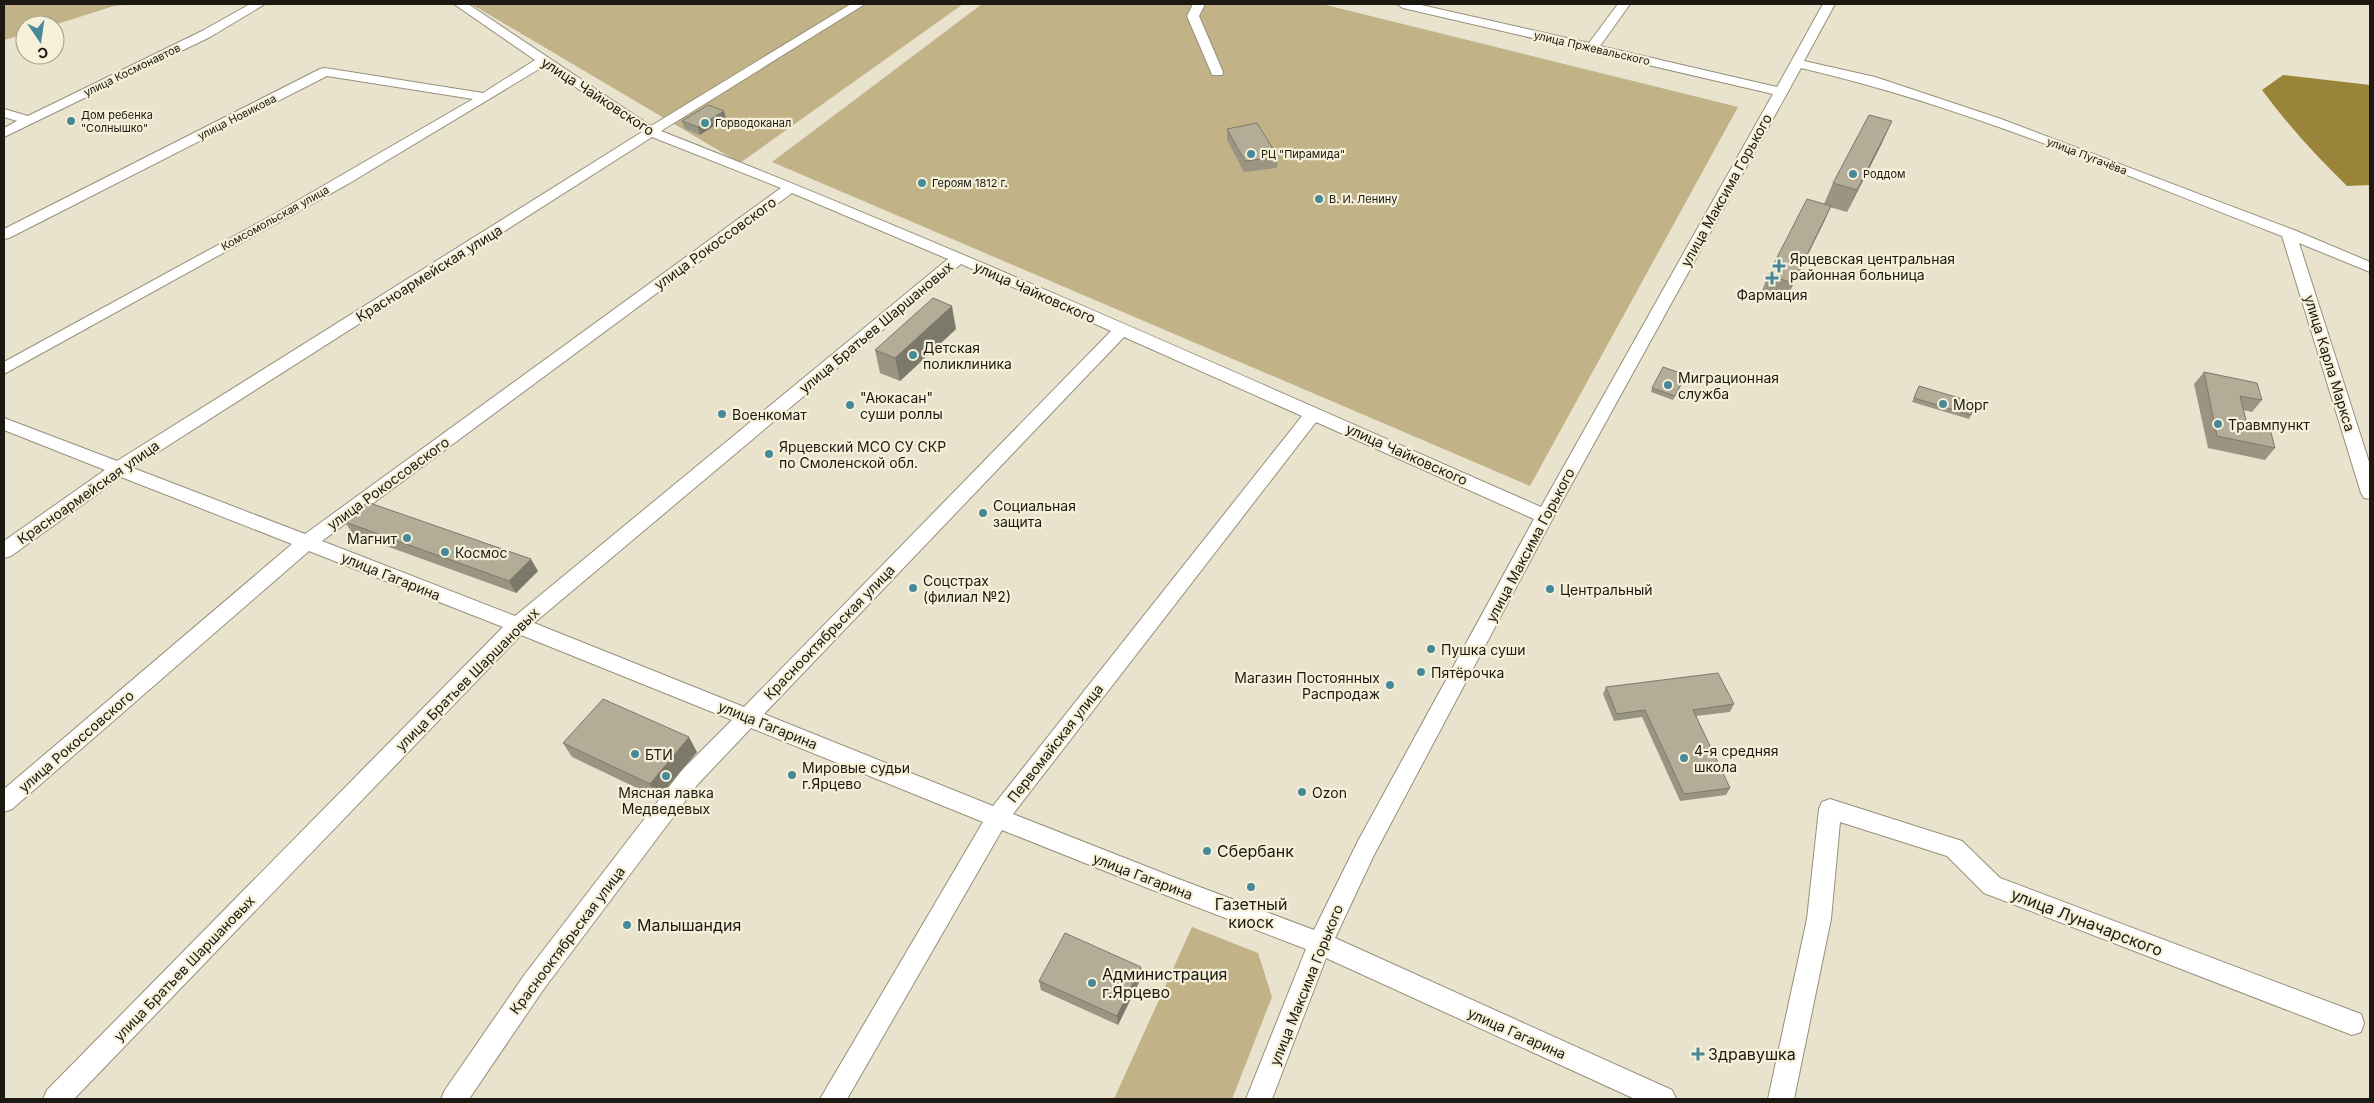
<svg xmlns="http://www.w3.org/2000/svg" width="2374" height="1103" font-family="Inter,sans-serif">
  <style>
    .green { fill: #c1b387 }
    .water { fill: #9a8439 }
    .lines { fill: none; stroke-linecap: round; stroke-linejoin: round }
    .minor-casing { stroke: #96907b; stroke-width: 2 }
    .minor { fill: #fff; fill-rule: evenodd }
    .wall { fill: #9a9583 }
    .shaded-wall { fill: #7d796a }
    .building { fill: #b3ad98; stroke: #7d796a }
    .poi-dot { fill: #468999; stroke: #f6f0d9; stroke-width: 2 }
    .labels { text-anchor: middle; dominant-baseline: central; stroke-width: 4.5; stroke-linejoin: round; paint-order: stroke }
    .far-street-label { font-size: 11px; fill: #1b1911; stroke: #f6f0d9 }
    .far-poi-label { font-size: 11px; fill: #1b1911; stroke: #f6f0d9; text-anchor: start }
    .street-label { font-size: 14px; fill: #1b1911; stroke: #f6f0d9 }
    .poi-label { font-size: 14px; fill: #1b1911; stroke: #f6f0d9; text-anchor: start }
    .near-poi-label { font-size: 16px; fill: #1b1911; stroke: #f6f0d9; text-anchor: start }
    .near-street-label { font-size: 16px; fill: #1b1911; stroke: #f6f0d9 }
  </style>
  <rect width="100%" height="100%" fill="#e9e2cc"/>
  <!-- green -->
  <g class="green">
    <polygon points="4,4 132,4 114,6 54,25 25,25 25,34 4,40"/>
    <polygon points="471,4 963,4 740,163"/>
    <polygon points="982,4 1322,4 1738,107 1530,486 772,162"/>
    <polygon points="1192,927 1258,953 1272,997 1232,1099 1114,1099"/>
  </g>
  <!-- water -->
  <path class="water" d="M2283 75 2370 85V185L2347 186C2316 156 2288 125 2262 90Z"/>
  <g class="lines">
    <defs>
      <g id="minor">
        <polygon points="250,4 265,4 210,37 4,137 4,128 17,121 4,117 4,109 28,116 202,31"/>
        <path d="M454 4H468L651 126 851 4H865L661 131C959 248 1249 379 1541 507L1773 94 1403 8 1397 4H1417L1589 43 1618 4H1630L1600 46 1777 87 1823 4H1835L1804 61 1875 77 2001 119 2294 230 2370 262V272L2299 243 2370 465V499L2364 498 2361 493 2282 236C2124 175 1966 106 1801 68L1554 516 1374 855 1335 938 1672 1090 1676 1099H1635L1326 958 1272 1099H1246L1306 949 1155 891 1002 830 847 1099H820L983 822 751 728 698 784 543 990 469 1099H441L445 1090 525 974 682 770 732 720 521 635 74 1099H43L47 1090 503 627 309 551 12 809 4 812V789L292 544 121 477 11 556 4 558V541L105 470 4 430V418L117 461 642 132 544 66 348 184 4 374V362L271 216 473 99 327 76 9 238 4 239V229L320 69 325 68 483 93 535 60ZM652 137 781 188 305 534 133 468ZM792 193 948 259 515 616 322 541ZM961 264 1111 331 744 707 534 623ZM1124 337 1302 416 993 806 764 714ZM1316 422 1534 519 1358 841 1314 930 1168 875 1013 814Z"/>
        <polygon points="1193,4 1205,4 1199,16 1223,72 1222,75 1212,75 1211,72 1187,16"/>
        <polygon points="1830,799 1962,841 2000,878 2361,1014 2364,1023 2361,1032 2352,1035 1984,893 1947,856 1840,822 1831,919 1794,1099 1768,1099 1807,919 1819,809 1822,802"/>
      </g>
    </defs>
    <!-- minor casing -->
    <use href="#minor" class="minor-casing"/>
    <!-- minor -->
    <use href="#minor" class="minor"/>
  </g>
  <!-- wall -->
  <g class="wall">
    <polygon points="726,118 700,135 685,129 682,121"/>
    <polygon points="1227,129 1278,157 1277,168 1244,172 1227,140"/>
    <polygon points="1882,143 1847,212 1830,207 1786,299 1762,291 1768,275 1824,204 1833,183"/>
    <polygon points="956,329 900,381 880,373 875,350"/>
    <polygon points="2204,372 2262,400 2252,412 2243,410 2247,424 2275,448 2265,460 2208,448 2194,384"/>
    <polygon points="1684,379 1673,400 1651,392 1652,388"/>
    <polygon points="1919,386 1971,415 1969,419 1912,402"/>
    <polygon points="345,522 538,571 516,593 353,534"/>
    <polygon points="1606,687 1734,704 1730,712 1696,716 1730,788 1726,795 1680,801 1642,717 1614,721 1603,694"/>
    <polygon points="563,743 697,752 658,798 572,757"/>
    <polygon points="1141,967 1142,976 1118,1025 1041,990 1039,981"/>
  </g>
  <!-- shaded-wall -->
  <g class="shaded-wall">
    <polygon points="724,111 726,118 700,135 698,127"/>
    <polygon points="1892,121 1882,143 1847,212 1857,190"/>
    <polygon points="1831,206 1824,222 1786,299 1793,283"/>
    <polygon points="952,306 956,329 900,381 895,358"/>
    <polygon points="531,559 538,571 516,593 509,581"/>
    <polygon points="689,737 697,752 658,798 650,784"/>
    <polygon points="1141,967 1142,976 1118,1025 1117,1016"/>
  </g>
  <!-- building -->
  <g class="building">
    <polygon points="708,105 724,111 698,127 682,121"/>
    <polygon points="1869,115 1892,121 1857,190 1833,183"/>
    <polygon points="1257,123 1278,157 1245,161 1227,129"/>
    <polygon points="1807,199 1831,206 1793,283 1768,275"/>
    <polygon points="933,298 952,306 895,358 875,350"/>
    <polygon points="1663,367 1686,375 1675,396 1652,388"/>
    <polygon points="2204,372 2257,383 2262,400 2240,396 2247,424 2270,429 2275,448 2217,436"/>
    <polygon points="1919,386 1976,403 1971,415 1914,398"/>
    <polygon points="367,502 531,559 509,581 345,522"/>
    <polygon points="1718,673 1734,704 1693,710 1730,788 1684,794 1645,710 1617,714 1606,687"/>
    <polygon points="603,699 689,737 650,784 563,743"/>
    <polygon points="1065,933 1141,967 1117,1016 1039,981"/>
  </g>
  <!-- markers -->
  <g class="poi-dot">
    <circle cx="71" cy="121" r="5"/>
    <circle cx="705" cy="123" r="5"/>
    <circle cx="1251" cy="154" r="5"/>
    <circle cx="1853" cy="174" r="5"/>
    <circle cx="922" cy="183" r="5"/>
    <circle cx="1319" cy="199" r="5"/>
    <path d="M1776.5 258.5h5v5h5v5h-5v5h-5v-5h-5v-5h5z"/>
    <path d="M1769.5 270.5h5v5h5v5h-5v5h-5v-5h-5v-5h5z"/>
    <circle cx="913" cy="355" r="5"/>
    <circle cx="1668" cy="385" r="5"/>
    <circle cx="1943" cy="404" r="5"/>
    <circle cx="850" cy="405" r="5"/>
    <circle cx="722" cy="414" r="5"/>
    <circle cx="2218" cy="424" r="5"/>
    <circle cx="769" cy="454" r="5"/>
    <circle cx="983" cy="513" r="5"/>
    <circle cx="407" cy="538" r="5"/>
    <circle cx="445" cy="552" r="5"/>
    <circle cx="913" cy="588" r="5"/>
    <circle cx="1550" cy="589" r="5"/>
    <circle cx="1431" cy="649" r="5"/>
    <circle cx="1421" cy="672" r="5"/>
    <circle cx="1390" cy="685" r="5"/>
    <circle cx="635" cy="754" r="5"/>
    <circle cx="1684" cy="758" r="5"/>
    <circle cx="792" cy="775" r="5"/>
    <circle cx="666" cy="776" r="5"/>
    <circle cx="1302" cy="792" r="5"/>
    <circle cx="1207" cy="851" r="5"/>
    <circle cx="1251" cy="887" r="5"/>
    <circle cx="627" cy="925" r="5"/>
    <circle cx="1092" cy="983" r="5"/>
    <path d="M1695.5 1046.5h5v5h5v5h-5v5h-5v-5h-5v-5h5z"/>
  </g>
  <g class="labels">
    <!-- far-street labels -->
    <g class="far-street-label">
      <text transform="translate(1592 48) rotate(13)">улица Пржевальского</text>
      <text transform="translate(132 70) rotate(-26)">улица Космонавтов</text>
      <text transform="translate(237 117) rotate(-27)">улица Новикова</text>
      <text transform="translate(2087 156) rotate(21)">улица Пугачёва</text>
      <text transform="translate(275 218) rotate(-29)">Комсомольская улица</text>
    </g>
    <!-- far-poi labels -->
    <g class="far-poi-label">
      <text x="81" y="115">Дом ребенка<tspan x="81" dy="13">"Солнышко"</tspan></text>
      <text x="715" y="123">Горводоканал</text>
      <text x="1261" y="154">РЦ "Пирамида"</text>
      <text x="1863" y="174">Роддом</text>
      <text x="932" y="183">Героям 1812 г.</text>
      <text x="1329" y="199">В. И. Ленину</text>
    </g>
    <!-- street labels -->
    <g class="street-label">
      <text transform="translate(598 96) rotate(33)">улица Чайковского</text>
      <text transform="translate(1726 190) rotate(-61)">улица Максима Горького</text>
      <text transform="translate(715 243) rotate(-36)">улица Рокоссовского</text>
      <text transform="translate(429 273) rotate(-32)">Красноармейская улица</text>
      <text transform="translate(1035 292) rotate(24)">улица Чайковского</text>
      <text transform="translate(876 327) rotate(-40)">улица Братьев Шаршановых</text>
      <text transform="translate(2330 363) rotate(73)">улица Карла Маркса</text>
      <text transform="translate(1407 454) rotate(24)">улица Чайковского</text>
      <text transform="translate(388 483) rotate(-36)">улица Рокоссовского</text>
      <text transform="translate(88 492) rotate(-35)">Красноармейская улица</text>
      <text transform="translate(1530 545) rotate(-62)">улица Максима Горького</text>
      <text transform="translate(391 576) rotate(22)">улица Гагарина</text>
      <text transform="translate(829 632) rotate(-46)">Краснооктябрьская улица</text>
      <text transform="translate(467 679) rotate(-45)">улица Братьев Шаршановых</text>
      <text transform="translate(768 725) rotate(22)">улица Гагарина</text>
      <text transform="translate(76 741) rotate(-41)">улица Рокоссовского</text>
      <text transform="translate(1055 743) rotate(-52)">Первомайская улица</text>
      <text transform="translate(1143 876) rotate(21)">улица Гагарина</text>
      <text transform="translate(567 940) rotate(-53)">Краснооктябрьская улица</text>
      <text transform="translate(184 968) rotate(-46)">улица Братьев Шаршановых</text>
      <text transform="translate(1306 985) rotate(-68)">улица Максима Горького</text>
      <text transform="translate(1517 1033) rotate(24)">улица Гагарина</text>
    </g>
    <!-- poi labels -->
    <g class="poi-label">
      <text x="1790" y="258">Ярцевская центральная<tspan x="1790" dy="16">районная больница</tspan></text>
      <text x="1772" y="294" text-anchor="middle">Фармация</text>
      <text x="923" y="347">Детская<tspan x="923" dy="16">поликлиника</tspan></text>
      <text x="1678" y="377">Миграционная<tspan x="1678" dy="16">служба</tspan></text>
      <text x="860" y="397">"Аюкасан"<tspan x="860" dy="16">суши роллы</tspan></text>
      <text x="1953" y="404">Морг</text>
      <text x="732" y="414">Военкомат</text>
      <text x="2228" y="424">Травмпункт</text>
      <text x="779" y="446">Ярцевский МСО СУ СКР<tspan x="779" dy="16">по Смоленской обл.</tspan></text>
      <text x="993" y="505">Социальная<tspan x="993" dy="16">защита</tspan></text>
      <text x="397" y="538" text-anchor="end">Магнит</text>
      <text x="455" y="552">Космос</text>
      <text x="923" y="580">Соцстрах<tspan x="923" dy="16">(филиал №2)</tspan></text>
      <text x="1560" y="589">Центральный</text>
      <text x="1441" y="649">Пушка суши</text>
      <text x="1431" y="672">Пятёрочка</text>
      <text x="1380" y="677" text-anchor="end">Магазин Постоянных<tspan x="1380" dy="16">Распродаж</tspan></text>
      <text x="1694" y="750">4-я средняя<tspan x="1694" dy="16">школа</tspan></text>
      <text x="645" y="754">БТИ</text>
      <text x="802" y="767">Мировые судьи<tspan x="802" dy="16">г.Ярцево</tspan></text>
      <text x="666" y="792" text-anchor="middle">Мясная лавка<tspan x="666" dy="16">Медведевых</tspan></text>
      <text x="1312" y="792">Ozon</text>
    </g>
    <!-- near-poi labels -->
    <g class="near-poi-label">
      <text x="1217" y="851">Сбербанк</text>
      <text x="1251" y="904" text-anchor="middle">Газетный<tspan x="1251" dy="18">киоск</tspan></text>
      <text x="637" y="925">Малышандия</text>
      <text x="1102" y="974">Администрация<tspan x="1102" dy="18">г.Ярцево</tspan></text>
      <text x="1708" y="1054">Здравушка</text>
    </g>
    <!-- near-street labels -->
    <g class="near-street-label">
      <text transform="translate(2087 922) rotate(21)">улица Луначарского</text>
    </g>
  </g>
  <!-- border -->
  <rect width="2374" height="1103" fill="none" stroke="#1b1911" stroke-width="10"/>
  <!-- north arrow -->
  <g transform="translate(40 40) rotate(167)"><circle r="24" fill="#f6f0d9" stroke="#9e9a89"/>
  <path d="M0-4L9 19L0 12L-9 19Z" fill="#468999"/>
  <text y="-8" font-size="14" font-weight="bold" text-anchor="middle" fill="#1b1911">С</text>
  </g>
</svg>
